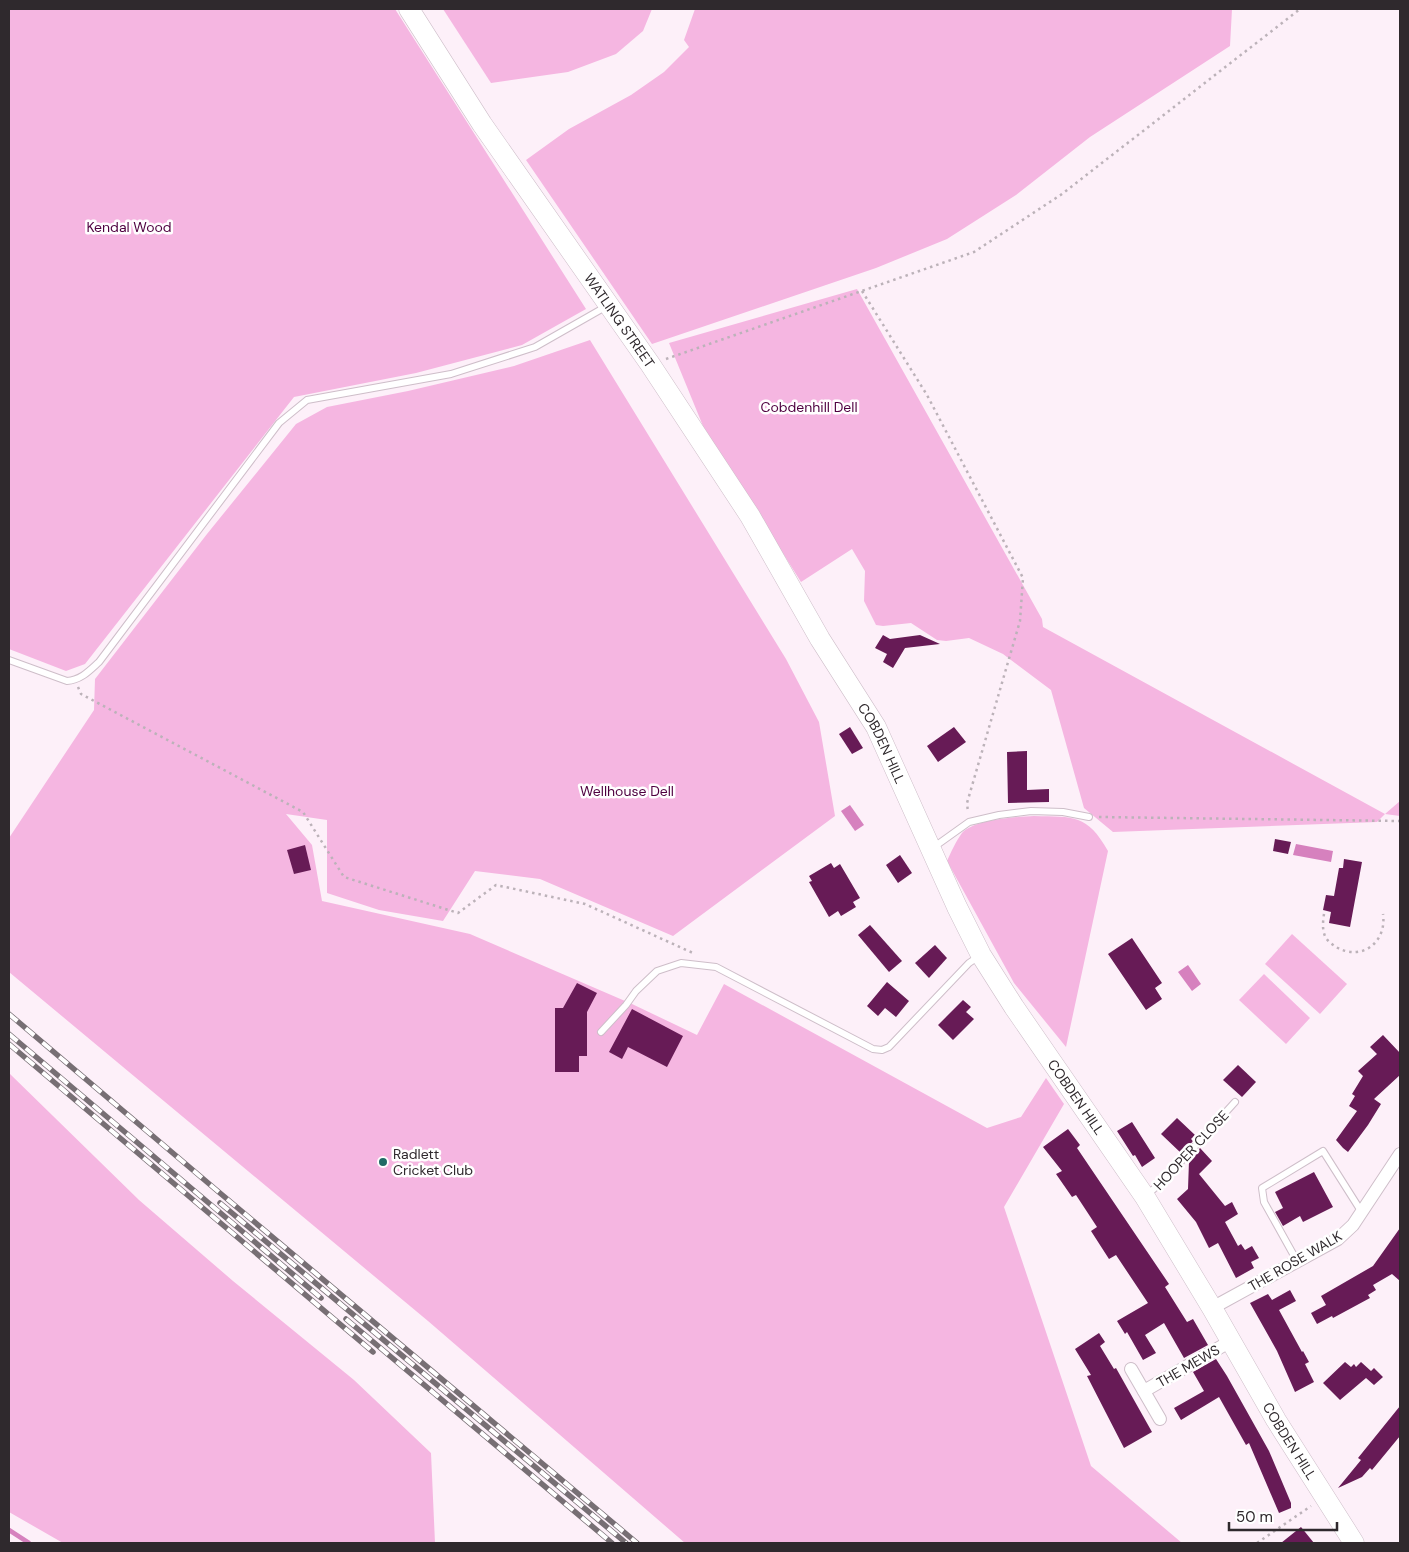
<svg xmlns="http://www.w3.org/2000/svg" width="1409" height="1552" font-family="'DM Sans',sans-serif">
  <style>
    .green { fill: #f5b6e1 }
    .water { fill: #d681be }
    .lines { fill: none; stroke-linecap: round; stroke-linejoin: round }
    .stream { stroke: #d681be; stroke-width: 4.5 }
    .building { fill: #671b56 }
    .lane-casing { stroke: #cebec9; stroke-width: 8 }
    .street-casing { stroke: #cebec9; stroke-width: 14 }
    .primary-casing { stroke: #cebec9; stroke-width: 21 }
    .path { stroke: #bcb2b9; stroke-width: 2.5; stroke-dasharray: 2.5 4; stroke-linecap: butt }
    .lane { stroke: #fff; stroke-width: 6 }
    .street { stroke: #fff; stroke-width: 12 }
    .primary { stroke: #fff; stroke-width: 20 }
    .rail-casing { stroke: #776f74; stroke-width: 5.5 }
    .rail { stroke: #fff; stroke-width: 4; stroke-dasharray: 11; stroke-linecap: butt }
    .poi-dot { fill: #1f6a65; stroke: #fff; stroke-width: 2 }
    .labels { text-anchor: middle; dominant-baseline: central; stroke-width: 5; stroke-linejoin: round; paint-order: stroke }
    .park-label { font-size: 14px; fill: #4f0040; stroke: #fff }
    .street-label { font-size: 14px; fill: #2f292d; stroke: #fff }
    .poi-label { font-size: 14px; fill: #2f292d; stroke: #fff; text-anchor: start }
  </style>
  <rect width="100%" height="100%" fill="#fdf0f9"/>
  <!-- green -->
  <g class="green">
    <polygon points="9,9 395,9 586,309 522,345 416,373 294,397 85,664 66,671 9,649"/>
    <polygon points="443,9 652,9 643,31 616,54 568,72 491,83"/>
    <polygon points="695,9 1232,9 1230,46 1090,137 1016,195 947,239 876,268 652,344 526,160 569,129 631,95 664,72 689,47 684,40"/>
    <polygon points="857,289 1042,619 1043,627 1385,814 1400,801 1400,816 1385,814 1377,822 1113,832 1084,808 1051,690 1003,654 969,638 946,641 937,640 911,623 883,626 876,625 864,601 865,571 852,549 801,582 703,426 669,343"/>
    <polygon points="590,340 786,659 819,722 835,816 673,936 540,879 475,871 443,921 379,910 327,893 327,820 286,814 312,845 322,901 470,934 632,1004 697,1035 724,984 987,1128 1021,1117 1046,1078 1064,1104 1004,1207 1091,1466 1182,1543 685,1543 428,1321 9,972 9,838 94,710 95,679 207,534 296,424 327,407 408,391 514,366"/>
    <path d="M1034 816C1074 817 1087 814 1108 851L1066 1047 1014 983 947 861C951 852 956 841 962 833 975 819 1016 817 1034 816Z"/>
    <polygon points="1292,934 1347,984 1320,1014 1265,964"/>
    <polygon points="1264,974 1310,1018 1286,1044 1239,1000"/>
    <polygon points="9,1073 139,1200 233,1281 354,1380 431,1453 435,1543 63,1543 9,1512"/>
  </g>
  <!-- water -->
  <g class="water">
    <polygon points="850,805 864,825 855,831 841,811"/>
    <polygon points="1296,844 1333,851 1331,862 1293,855"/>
    <polygon points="1188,965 1201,984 1192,991 1178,972"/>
  </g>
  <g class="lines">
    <!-- stream -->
    <polyline class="stream" points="9,1530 29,1543"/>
  </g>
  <!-- building -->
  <g class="building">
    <polygon points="883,635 890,639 920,635 940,644 905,648 893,668 883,662 887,654 875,648"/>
    <polygon points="850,727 863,748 852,754 839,734"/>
    <polygon points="954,727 966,742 938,762 927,746"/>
    <polygon points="1027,751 1027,790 1049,789 1049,802 1008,803 1007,752"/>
    <polygon points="1275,839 1291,842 1288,854 1273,851"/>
    <polygon points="305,845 311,870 294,874 287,850"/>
    <polygon points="900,855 912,873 898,883 886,865"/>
    <polygon points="1344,859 1362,862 1350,927 1329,923 1331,912 1323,910 1326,895 1334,896 1339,868 1343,868"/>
    <polygon points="831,863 834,868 840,864 860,898 853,902 856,907 841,916 838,911 829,917 809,882 812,881 809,876"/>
    <polygon points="870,925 902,961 889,972 858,935"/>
    <polygon points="1132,938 1162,983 1155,988 1162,999 1146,1010 1108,954"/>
    <polygon points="935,945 947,958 929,978 915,963"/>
    <polygon points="887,982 909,1001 896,1017 885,1008 878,1016 867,1006"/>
    <polygon points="577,983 597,993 587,1012 587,1056 579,1056 579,1072 555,1072 555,1008 563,1008"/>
    <polygon points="963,1000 971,1007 966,1012 974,1019 953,1040 938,1025"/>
    <polygon points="632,1009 683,1036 667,1067 628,1047 622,1059 609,1052"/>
    <polygon points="1383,1035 1400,1053 1400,1075 1374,1099 1381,1104 1368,1125 1348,1152 1343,1148 1336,1140 1357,1111 1349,1106 1355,1096 1352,1094 1363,1076 1358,1071 1377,1054 1370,1047"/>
    <polygon points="1238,1065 1256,1082 1242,1097 1223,1080"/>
    <polygon points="1177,1118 1195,1135 1191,1139 1193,1141 1182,1154 1161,1134"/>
    <polygon points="1132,1122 1155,1158 1142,1167 1135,1155 1133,1156 1117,1131"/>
    <polygon points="1068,1129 1080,1145 1077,1148 1169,1284 1165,1287 1187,1322 1193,1319 1208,1345 1184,1358 1164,1323 1145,1335 1156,1353 1143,1360 1127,1332 1125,1334 1117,1321 1148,1303 1116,1255 1109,1259 1091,1231 1097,1227 1076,1195 1072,1197 1056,1174 1062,1171 1043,1147"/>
    <polygon points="1200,1148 1212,1161 1199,1174 1225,1206 1232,1202 1238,1214 1225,1222 1238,1246 1241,1244 1245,1250 1252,1246 1259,1258 1251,1262 1254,1268 1236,1278 1218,1243 1209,1248 1196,1222 1177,1199 1188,1189 1189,1161"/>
    <polygon points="1314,1172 1333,1207 1303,1222 1300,1216 1283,1226 1275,1212 1283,1208 1275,1192"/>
    <polygon points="1400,1228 1400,1281 1392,1274 1373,1285 1376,1290 1368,1295 1370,1298 1333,1318 1332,1316 1317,1324 1311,1313 1326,1305 1321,1296 1373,1266"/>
    <polygon points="1290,1290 1296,1301 1279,1310 1302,1352 1303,1351 1309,1362 1305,1364 1314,1382 1295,1392 1277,1351 1250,1303 1268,1294 1272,1300"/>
    <polygon points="1099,1333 1105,1342 1100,1346 1114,1369 1116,1368 1152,1432 1124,1448 1087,1376 1091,1375 1075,1349"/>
    <polygon points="1216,1359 1227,1376 1269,1451 1291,1503 1291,1508 1279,1513 1249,1443 1246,1445 1219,1397 1181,1420 1174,1408 1204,1391 1193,1372"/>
    <polygon points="1345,1362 1351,1367 1354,1364 1356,1367 1361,1362 1371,1371 1374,1368 1383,1377 1374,1385 1366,1378 1340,1400 1323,1383"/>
    <polygon points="1400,1406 1400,1436 1372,1470 1370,1468 1362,1477 1338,1488 1361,1460 1358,1458"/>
    <polygon points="1301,1527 1314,1543 1281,1543"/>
  </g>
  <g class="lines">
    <defs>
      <g id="lane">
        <path d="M9 660 67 681C81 680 89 671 99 662L279 423 307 400 451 374 535 347 607 306"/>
        <polyline points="934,847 969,822 999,815 1031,811 1063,812 1089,817"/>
        <polyline points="601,1032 626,1005 636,991 657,971 681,963 716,967 873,1049 882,1050 889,1047 969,963 978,957"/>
        <polyline points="1147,1195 1167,1177 1235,1102"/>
        <polyline points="1297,1261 1264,1202 1262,1188 1323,1151 1361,1211"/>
      </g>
      <g id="street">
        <polyline points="1212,1308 1338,1239 1353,1225 1400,1154"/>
        <polyline points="1131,1369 1160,1419"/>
        <polyline points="1144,1391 1231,1341"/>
      </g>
      <g id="primary">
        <path id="s1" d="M409 9 482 124 650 364 750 516 820 639 876 727 957 907 981 955 1014 1007 1145 1197 1212 1308 1276 1420 1354 1543"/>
      </g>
    </defs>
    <!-- lane casing -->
    <use href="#lane" class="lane-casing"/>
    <!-- street casing -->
    <use href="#street" class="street-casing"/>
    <!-- primary casing -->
    <use href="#primary" class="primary-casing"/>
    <!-- path -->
    <g class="path">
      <polyline points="862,291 927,395 1023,578 1020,621 967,803 968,812"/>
      <polyline points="666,359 974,252 1062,194 1300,9"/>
      <polyline points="78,687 81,694 303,812 344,877 458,913 496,885 585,904 693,953"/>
      <polyline points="1099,817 1400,821"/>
      <path d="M1324 914C1323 921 1322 929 1325 936 1327 941 1332 944 1336 947 1362 962 1387 942 1383 914"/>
      <polyline points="1257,1543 1311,1506"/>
    </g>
    <!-- lane -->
    <use href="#lane" class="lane"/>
    <!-- street -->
    <use href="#street" class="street"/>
    <!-- primary -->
    <use href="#primary" class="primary"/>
    <defs>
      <g id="rail">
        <polyline points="9,1014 214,1188 637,1543"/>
        <polyline points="9,1034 321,1298"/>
        <polyline points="9,1044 373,1352"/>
        <polyline points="220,1203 626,1543"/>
        <polyline points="346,1319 612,1543"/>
      </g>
    </defs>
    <!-- rail casing -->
    <use href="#rail" class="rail-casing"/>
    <!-- rail -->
    <use href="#rail" class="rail"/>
  </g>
  <!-- markers -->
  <circle class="poi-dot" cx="383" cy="1162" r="5"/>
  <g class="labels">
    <!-- park labels -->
    <g class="park-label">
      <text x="129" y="227">Kendal Wood</text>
      <text x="809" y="407">Cobdenhill Dell</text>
      <text x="627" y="791">Wellhouse Dell</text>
    </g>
    <!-- street labels -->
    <g class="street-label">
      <text stroke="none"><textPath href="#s1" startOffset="376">WATLING STREET</textPath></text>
      <text stroke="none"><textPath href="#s1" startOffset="874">COBDEN HILL</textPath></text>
      <text stroke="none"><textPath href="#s1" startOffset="1279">COBDEN HILL</textPath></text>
      <text transform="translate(1191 1150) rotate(-47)">HOOPER CLOSE</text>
      <text transform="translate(1295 1261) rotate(-30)">THE ROSE WALK</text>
      <text transform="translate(1188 1366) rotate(-30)">THE MEWS</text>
      <text stroke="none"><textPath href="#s1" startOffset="1684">COBDEN HILL</textPath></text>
    </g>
    <!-- poi labels -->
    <g class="poi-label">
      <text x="393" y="1154">Radlett<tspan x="393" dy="16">Cricket Club</tspan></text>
    </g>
  </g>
  <!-- border -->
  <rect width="1409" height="1552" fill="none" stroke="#2f292d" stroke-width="20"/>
  <!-- scale -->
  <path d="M1229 1522v8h108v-8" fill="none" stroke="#2f292d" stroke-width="2.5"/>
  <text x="1236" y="1522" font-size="15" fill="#2f292d" stroke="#ffffff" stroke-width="4" paint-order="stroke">50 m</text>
</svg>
